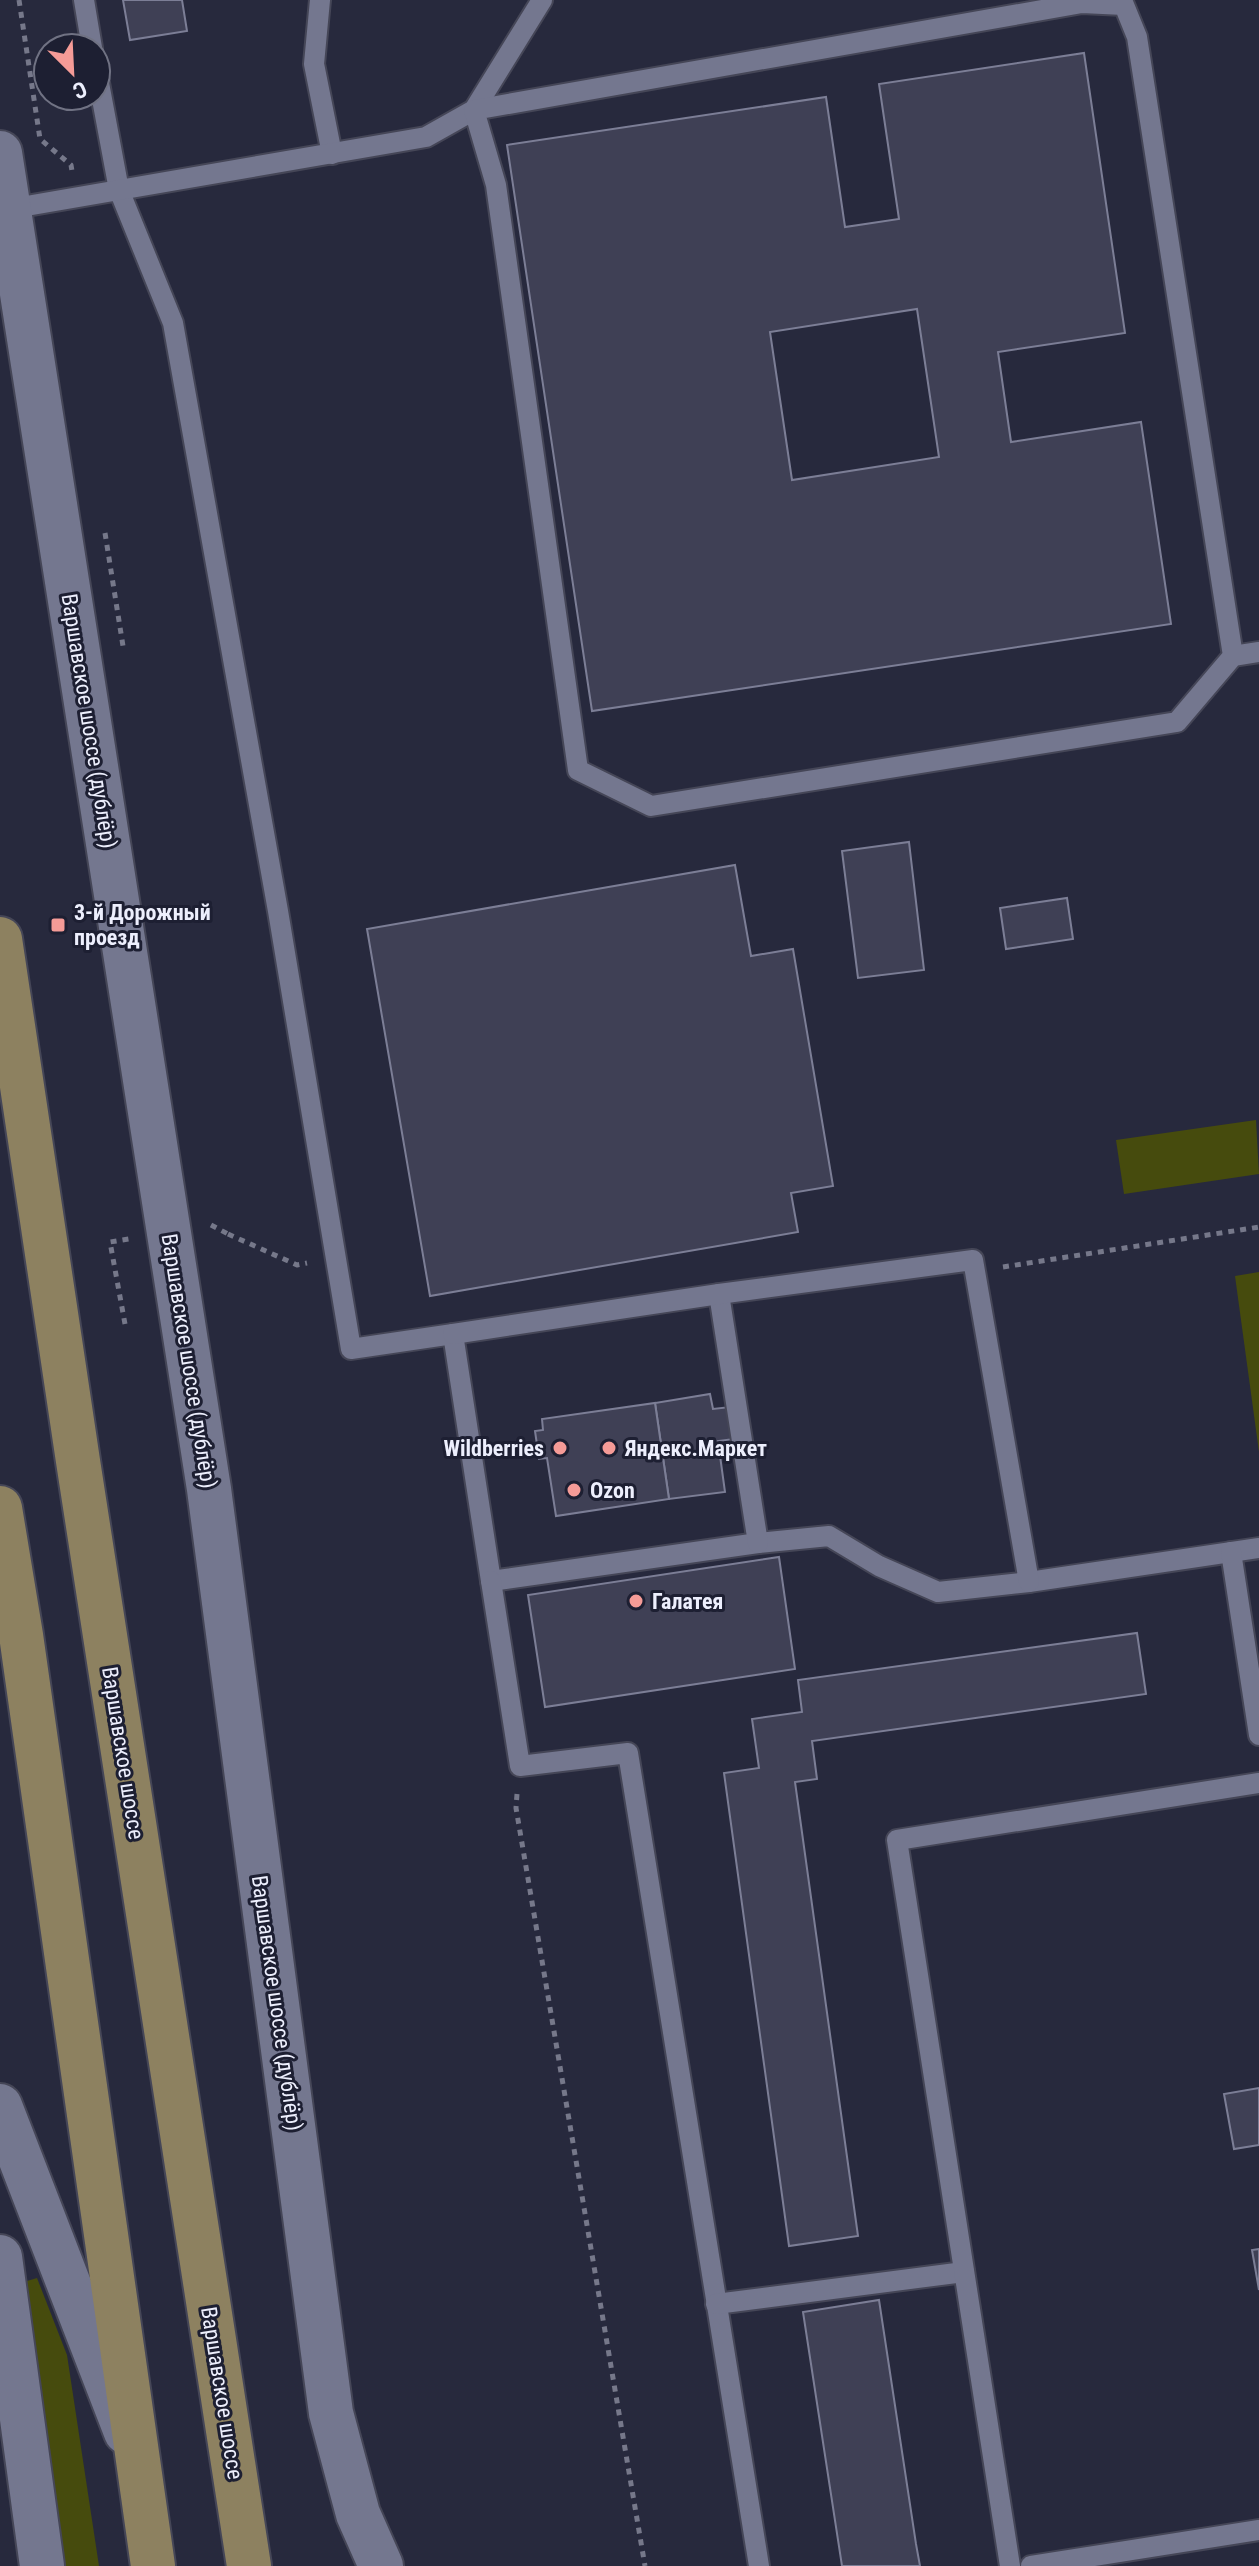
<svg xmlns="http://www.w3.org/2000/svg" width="1259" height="2566" font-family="'Roboto Condensed',sans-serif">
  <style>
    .green { fill: #464b0d }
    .building { fill: #3f4055; stroke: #7c7e96; stroke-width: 2; fill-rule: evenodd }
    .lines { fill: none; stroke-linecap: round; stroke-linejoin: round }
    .lane-casing { stroke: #454657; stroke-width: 24 }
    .secondary-casing { stroke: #454657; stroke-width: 48 }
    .primary-casing { stroke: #454657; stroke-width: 48 }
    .path { stroke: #76788a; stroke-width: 5; stroke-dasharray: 6 6; stroke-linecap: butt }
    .lane { stroke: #74778f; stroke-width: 20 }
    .secondary { stroke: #74778f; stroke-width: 44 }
    .primary { stroke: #8d8160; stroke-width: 44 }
    .poi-dot { fill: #f59b97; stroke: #1d1f32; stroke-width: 3 }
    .labels { text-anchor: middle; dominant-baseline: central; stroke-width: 6; stroke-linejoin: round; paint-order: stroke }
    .street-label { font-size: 22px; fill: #edeffd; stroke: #1d1f32 }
    .poi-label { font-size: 22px; font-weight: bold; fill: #edeffd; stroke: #1d1f32; text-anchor: start }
  </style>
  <rect width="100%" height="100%" fill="#27293d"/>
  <!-- green -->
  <g class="green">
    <polygon points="1256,1120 1259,1174 1124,1194 1116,1140"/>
    <polygon points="1259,1272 1259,1452 1235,1276"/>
    <polygon points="37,2278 67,2355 99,2566 65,2566 27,2281"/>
  </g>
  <!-- building -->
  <g class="building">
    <polygon points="123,0 182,0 187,31 130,40"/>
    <path d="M1084 53 1125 333 998 352 1011 442 1141 422 1171 624 592 711 507 145 826 97 845 227 899 219 879 84ZM917 309 939 457 792 480 770 332Z"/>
    <polygon points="909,842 924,970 858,978 842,851"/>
    <polygon points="735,865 751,956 793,949 833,1186 791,1193 798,1232 430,1296 367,929"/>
    <polygon points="1067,898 1073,939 1006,949 1000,908"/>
    <polygon points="710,1394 713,1409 730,1407 734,1439 718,1441 725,1492 669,1499 655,1403"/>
    <polygon points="655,1403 669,1499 556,1516 547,1458 539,1459 535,1431 543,1430 542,1419"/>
    <polygon points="779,1557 795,1669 545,1707 528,1595"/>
    <polygon points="1137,1633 1146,1694 812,1741 817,1779 795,1782 858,2236 789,2246 724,1773 759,1768 752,1719 802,1712 798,1680"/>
    <polygon points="1259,2088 1259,2145 1234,2149 1224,2094"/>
    <polygon points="1259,2249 1259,2290 1252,2250"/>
    <polygon points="879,2300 916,2544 920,2566 842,2566 803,2312"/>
  </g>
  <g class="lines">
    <defs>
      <g id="lane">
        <polyline points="84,0 92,48"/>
        <polyline points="320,0 314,64 332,154"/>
        <polyline points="96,67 119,190 173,323 278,911 351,1349 453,1334 491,1581 758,1543 829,1536 879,1566 938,1592 1029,1582 1259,1548"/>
        <polyline points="9,209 426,137 474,110 542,0"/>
        <polyline points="1233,656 1177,722 651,806 578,770 496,185 474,110 1082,3 1124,5 1137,37 1233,656 1259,652"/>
        <polyline points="719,1294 758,1543"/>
        <polyline points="453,1334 719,1294 973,1260 1029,1582"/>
        <polyline points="1231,1552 1259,1735"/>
        <polyline points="491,1581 520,1766 628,1753 759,2566"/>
        <polyline points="716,2304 964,2272"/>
        <polyline points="1010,2566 897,1840 1259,1783"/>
        <polyline points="1031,2566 1259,2530"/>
      </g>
      <g id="secondary">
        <polyline points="0,153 209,1489 331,2413 358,2514 381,2566"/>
        <polyline points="0,2106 126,2432"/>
        <polyline points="0,2257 42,2566"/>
      </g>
      <g id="primary">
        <polyline points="0,939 78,1461 249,2566"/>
        <polyline points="0,1508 21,1635 153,2566"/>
      </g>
    </defs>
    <!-- lane casing -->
    <use href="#lane" class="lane-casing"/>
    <!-- secondary casing -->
    <use href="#secondary" class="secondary-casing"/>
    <!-- primary casing -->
    <use href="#primary" class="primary-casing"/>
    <!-- path -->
    <g class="path">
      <polyline points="19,0 40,139 71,165 72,171"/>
      <polyline points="105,533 123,646"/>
      <polyline points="211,1225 230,1235"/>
      <polyline points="228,1234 297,1265 307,1263"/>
      <polyline points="1003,1267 1259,1227"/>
      <polyline points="125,1324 110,1242 129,1239"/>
      <polyline points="517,1794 516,1808 645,2566"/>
    </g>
    <!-- lane -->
    <use href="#lane" class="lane"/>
    <!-- secondary -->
    <use href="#secondary" class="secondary"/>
    <!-- primary -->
    <use href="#primary" class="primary"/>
  </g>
  <!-- markers -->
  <g class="poi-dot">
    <rect x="50" y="917" width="16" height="16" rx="4"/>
    <circle cx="560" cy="1448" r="8"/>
    <circle cx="609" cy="1448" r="8"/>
    <circle cx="574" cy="1490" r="8"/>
    <circle cx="636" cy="1601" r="8"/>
  </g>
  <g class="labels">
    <!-- street labels -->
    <g class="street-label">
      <text transform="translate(89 721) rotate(81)">Варшавское шоссе (дублёр)</text>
      <text transform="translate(189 1361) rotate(81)">Варшавское шоссе (дублёр)</text>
      <text transform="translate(123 1753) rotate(81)">Варшавское шоссе</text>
      <text transform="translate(277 2003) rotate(82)">Варшавское шоссе (дублёр)</text>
      <text transform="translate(222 2393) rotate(81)">Варшавское шоссе</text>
    </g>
    <!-- poi labels -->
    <g class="poi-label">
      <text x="74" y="912">3-й Дорожный<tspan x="74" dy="25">проезд</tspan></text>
      <text x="544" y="1448" text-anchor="end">Wildberries</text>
      <text x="625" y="1448">Яндекс.Маркет</text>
      <text x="590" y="1490">Ozon</text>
      <text x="652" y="1601">Галатея</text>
    </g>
  </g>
  <!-- north arrow -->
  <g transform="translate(72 72) rotate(156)"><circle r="38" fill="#1d1f32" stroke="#707283" stroke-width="2"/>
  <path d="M0-6L14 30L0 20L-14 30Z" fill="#f59b97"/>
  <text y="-12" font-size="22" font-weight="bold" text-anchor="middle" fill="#edeffd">С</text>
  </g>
</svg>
